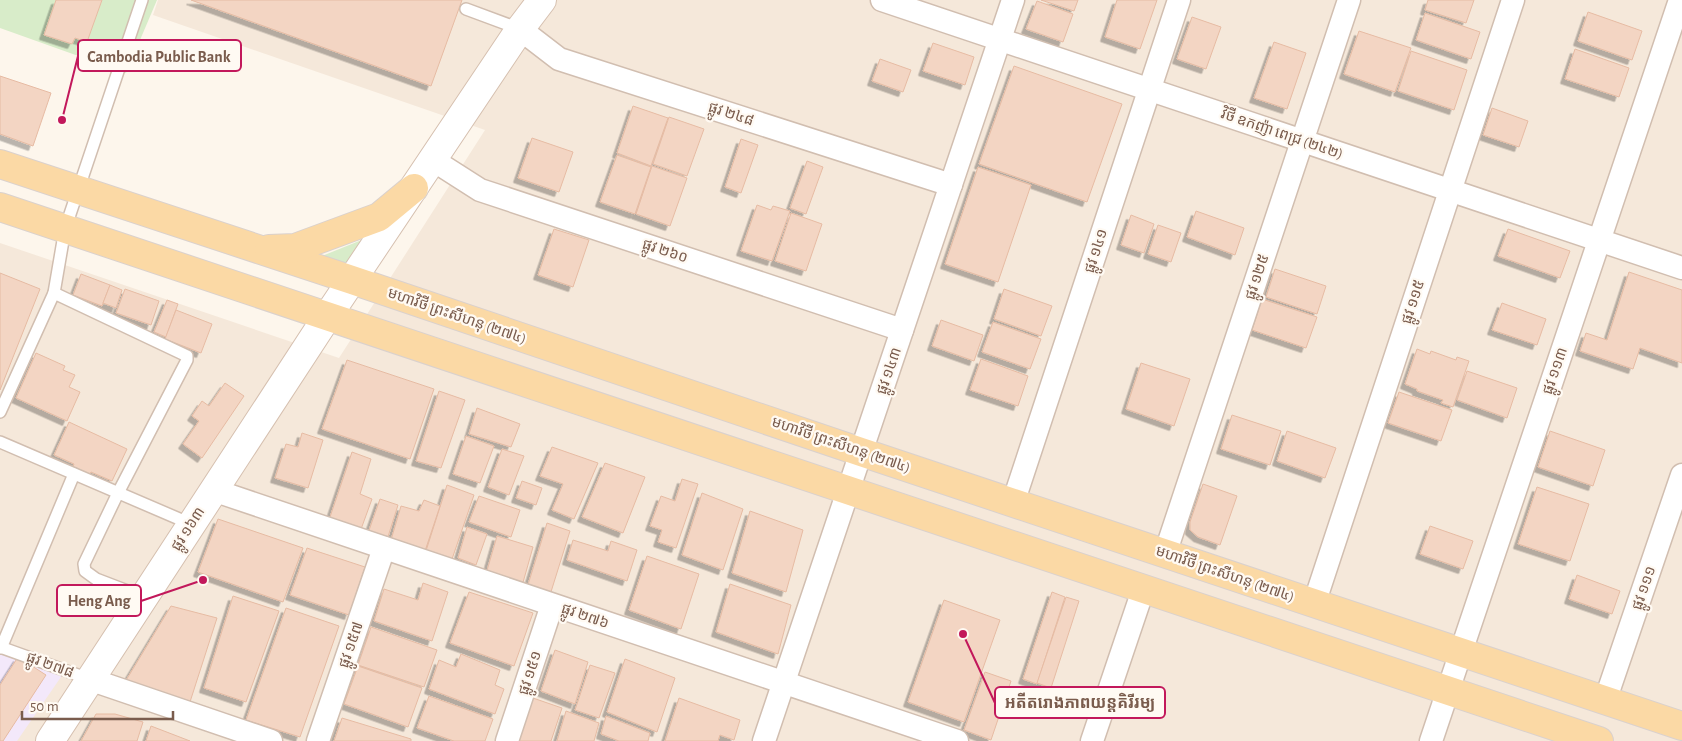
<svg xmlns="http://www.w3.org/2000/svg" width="1682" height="741" font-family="'Alegreya Sans','Noto Sans Khmer',sans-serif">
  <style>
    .residential { fill: #f5e8da }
    .education { fill: #f3e8fa }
    .green { fill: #d8ecc9 }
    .building { fill: #f3d5c3; stroke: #e6bba3; filter: url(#shadow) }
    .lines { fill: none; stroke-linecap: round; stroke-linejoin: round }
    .lane-casing { stroke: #d1beb0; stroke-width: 14 }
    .street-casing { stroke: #d1beb0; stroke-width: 25 }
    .secondary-casing { stroke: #d6c0b0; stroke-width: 30 }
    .primary-casing { stroke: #dad1cd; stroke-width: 30 }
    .lane { stroke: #fff; stroke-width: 11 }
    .street { stroke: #fff; stroke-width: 22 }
    .secondary { stroke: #fff; stroke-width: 28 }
    .primary { stroke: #fbd9a5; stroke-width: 28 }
    .labels { text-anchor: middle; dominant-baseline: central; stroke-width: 4.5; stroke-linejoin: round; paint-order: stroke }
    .street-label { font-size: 15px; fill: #7a5c4d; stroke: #fffaf3 }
    .leader { fill: none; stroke: #c2185b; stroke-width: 2 }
    .callout-dot { fill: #c2185b; stroke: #fffaf3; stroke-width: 2 }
    .callout { fill: #fffaf3; stroke: #c2185b; stroke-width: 2 }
    .callout-label { font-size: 16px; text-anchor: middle; font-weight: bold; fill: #7a5c4d }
  </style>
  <defs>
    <filter id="shadow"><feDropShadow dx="-4.5" dy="4.5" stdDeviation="0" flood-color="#0004"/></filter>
  </defs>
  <rect width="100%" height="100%" fill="#fdf6ec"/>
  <!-- residential -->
  <polygon class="residential" points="158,0 1682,0 1682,741 0,741 0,243 339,358 485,130 153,15"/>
  <!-- education -->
  <polygon class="education" points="0,650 63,674 17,741 0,741"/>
  <!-- green -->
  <g class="green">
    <polygon points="0,0 157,0 126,73 0,28"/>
    <polygon points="369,237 345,264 322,256"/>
  </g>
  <!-- building -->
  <g class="building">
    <polygon points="56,0 102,0 87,42 75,38 72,44 44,35"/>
    <polygon points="191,0 462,0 431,86"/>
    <polygon points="1041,0 1078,0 1074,11"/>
    <polygon points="1117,0 1157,0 1140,49 1105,37"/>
    <polygon points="1428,0 1474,0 1466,23 1425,10"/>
    <polygon points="1037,1 1073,14 1063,42 1026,29"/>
    <polygon points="1588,12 1642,31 1632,60 1578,41"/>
    <polygon points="1425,13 1480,32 1471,59 1416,40"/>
    <polygon points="1192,17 1221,27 1206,69 1177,59"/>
    <polygon points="1359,31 1411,48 1395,92 1344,74"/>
    <polygon points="1274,42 1306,53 1287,109 1254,98"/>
    <polygon points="933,43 974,57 965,85 923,71"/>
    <polygon points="1575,49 1629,68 1619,97 1565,79"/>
    <polygon points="1411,51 1467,70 1454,110 1398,91"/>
    <polygon points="880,59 911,70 903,92 872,81"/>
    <polygon points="1014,66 1122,104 1087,202 979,164"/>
    <polygon points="0,76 51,93 33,146 0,134"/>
    <polygon points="633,106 668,118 651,166 617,153"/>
    <polygon points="1492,108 1528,121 1519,147 1483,135"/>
    <polygon points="669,117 704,129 687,176 653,164"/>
    <polygon points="532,138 573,152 559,192 518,178"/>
    <polygon points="741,139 758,145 741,193 725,187"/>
    <polygon points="617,155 651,167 635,214 600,202"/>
    <polygon points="807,161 823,167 806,214 790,208"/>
    <polygon points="652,166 687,178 670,226 636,214"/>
    <polygon points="978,167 1031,185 998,282 945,264"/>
    <polygon points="757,205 771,210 773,206 790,211 772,261 741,251"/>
    <polygon points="1196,211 1244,228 1235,255 1187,237"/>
    <polygon points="791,213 822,224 806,271 775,261"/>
    <polygon points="1131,215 1154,224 1144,253 1121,245"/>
    <polygon points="1158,225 1181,233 1171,262 1148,254"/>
    <polygon points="554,229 589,240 573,287 538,275"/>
    <polygon points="1508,229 1570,251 1560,278 1498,256"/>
    <polygon points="1275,269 1326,286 1317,314 1266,297"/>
    <polygon points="1629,272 1682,290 1682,363 1640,348 1633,369 1580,351 1586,333 1607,340"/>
    <polygon points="0,273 40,289 0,390"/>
    <polygon points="81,274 110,285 102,306 73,295"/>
    <polygon points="110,285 122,290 116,308 103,303"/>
    <polygon points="125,289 159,301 151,325 116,313"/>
    <polygon points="1004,289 1052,306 1041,336 994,319"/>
    <polygon points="1262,299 1317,317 1306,348 1252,330"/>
    <polygon points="167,300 178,304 166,337 154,332"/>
    <polygon points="1502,303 1546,319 1537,345 1492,330"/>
    <polygon points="176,310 212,324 201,353 165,339"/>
    <polygon points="941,320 983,335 974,361 932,346"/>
    <polygon points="993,322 1041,339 1030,369 982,352"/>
    <polygon points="1417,349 1430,354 1431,351 1456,360 1457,357 1469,361 1453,407 1441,403 1443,400 1417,391 1417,389 1405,384"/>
    <polygon points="36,353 65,366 63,370 75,375 69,387 80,392 67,421 16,398"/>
    <polygon points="981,359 1028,376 1018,406 970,390"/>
    <polygon points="347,360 434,389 410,459 322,429"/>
    <polygon points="1141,363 1190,379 1174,426 1126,409"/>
    <polygon points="1467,371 1517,388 1507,418 1457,400"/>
    <polygon points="225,383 244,396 202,458 183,444 199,421 192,416 202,401 209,406"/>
    <polygon points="439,391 465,400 441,468 416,461"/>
    <polygon points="1399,392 1452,410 1441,441 1388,423"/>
    <polygon points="477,408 520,424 511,447 469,434"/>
    <polygon points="1232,415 1281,431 1270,465 1221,449"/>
    <polygon points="69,422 127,449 112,481 91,472 89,476 72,469 74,464 54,455"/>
    <polygon points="1287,431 1336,448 1325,478 1277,461"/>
    <polygon points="1550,431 1605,450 1593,486 1538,467"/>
    <polygon points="302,433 323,440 308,488 275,478 286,444 298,447"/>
    <polygon points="466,436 494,446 480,483 453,474"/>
    <polygon points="552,447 598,463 574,519 552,510 563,484 540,476"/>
    <polygon points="502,449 524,456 509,495 488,487"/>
    <polygon points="352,452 371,459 360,494 372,499 360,532 328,523"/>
    <polygon points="605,463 645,477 623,533 582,517"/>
    <polygon points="682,479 698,484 676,548 658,542 662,530 650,526 661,496 675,501"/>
    <polygon points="522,481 542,488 536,505 516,498"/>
    <polygon points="1203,484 1237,496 1220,545 1198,537 1190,530 1190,522"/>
    <polygon points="447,485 474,495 451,562 425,554"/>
    <polygon points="1537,487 1589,504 1570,561 1518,544"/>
    <polygon points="702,493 743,509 723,570 682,555"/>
    <polygon points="479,496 520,510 511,537 469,522"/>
    <polygon points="380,499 398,505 386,543 367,536"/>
    <polygon points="424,500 440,506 425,551 391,540 401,506 419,511"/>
    <polygon points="750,511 803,530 786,592 732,573"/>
    <polygon points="218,519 303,548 283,602 198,572"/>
    <polygon points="547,523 570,531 550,595 527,588"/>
    <polygon points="1430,526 1473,541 1463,569 1420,554"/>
    <polygon points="467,527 487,534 476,565 458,558"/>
    <polygon points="497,536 533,547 522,586 486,574"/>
    <polygon points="573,540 608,551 611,541 637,550 627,581 567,560"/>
    <polygon points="307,548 365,567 349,615 290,595"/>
    <polygon points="647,556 699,574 681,629 629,610"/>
    <polygon points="1577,575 1620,591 1612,614 1569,599"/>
    <polygon points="423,583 448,592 432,641 374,621 384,589 418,600"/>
    <polygon points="730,584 791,605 778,654 716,632"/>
    <polygon points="469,592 533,613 514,666 450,643"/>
    <polygon points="1052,592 1065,597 1037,684 1023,679"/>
    <polygon points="233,596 279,611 246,702 204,688"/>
    <polygon points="1066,597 1079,601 1051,688 1037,683"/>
    <polygon points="944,600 1000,620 964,722 908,702"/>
    <polygon points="171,606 217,618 189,705 125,682"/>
    <polygon points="286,608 339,626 300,737 246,720"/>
    <polygon points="371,627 437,650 424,687 358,665"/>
    <polygon points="555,650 588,662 575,704 541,691"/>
    <polygon points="461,654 500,670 495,685 504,689 495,714 429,689 439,660 456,667"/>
    <polygon points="18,657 46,675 3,741 0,741 0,685"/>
    <polygon points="625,659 675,678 657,732 607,712"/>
    <polygon points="590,665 615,673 599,718 575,710"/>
    <polygon points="358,666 422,688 408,727 344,704"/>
    <polygon points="985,672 1011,681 991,740 964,730"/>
    <polygon points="429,696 493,719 485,741 454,741 417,728"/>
    <polygon points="530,697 562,708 551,741 515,741"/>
    <polygon points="679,698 740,720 734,740 720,735 718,741 665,741"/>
    <polygon points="566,711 599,723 594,741 557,741"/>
    <polygon points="96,714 115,714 143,722 137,741 81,741"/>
    <polygon points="606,716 650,733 648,741 619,741 601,734"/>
    <polygon points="342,718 411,739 411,741 334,741"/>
    <polygon points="151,726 190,741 146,741"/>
  </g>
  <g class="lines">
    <defs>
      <g id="lane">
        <polyline points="466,9 520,29"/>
        <polyline points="54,293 65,229 142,0"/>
        <polyline points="0,412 54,293 187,356 187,360 118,493 84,564 85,571 96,579 143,597"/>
        <polyline points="0,442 191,524"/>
        <polyline points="0,647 89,679"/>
        <polyline points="1,648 74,474"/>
      </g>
      <g id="street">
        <polyline points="882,0 1682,268"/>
        <polyline points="520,29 559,59 951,185"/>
        <polyline points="433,160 480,190 902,330"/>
        <polyline points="213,490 957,741"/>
        <polyline points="1013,503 1179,0"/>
        <polyline points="1165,554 1349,0"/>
        <polyline points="1314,604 1513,0"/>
        <polyline points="89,679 271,741"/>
        <polyline points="1605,701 1682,475"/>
        <polyline points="318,741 384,548"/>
        <polyline points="507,741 552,605"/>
        <polyline points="764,741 1013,0"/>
        <polyline points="1092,741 1143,590"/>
        <polyline points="1431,741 1680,0"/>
      </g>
      <polyline id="secondary" points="50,741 327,317 520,29 542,0"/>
      <g id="primary">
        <polyline points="0,164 352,280 861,452 1682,726"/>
        <polyline points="0,207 1599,741"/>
        <polyline points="269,249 295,248 379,217 414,188"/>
      </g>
    </defs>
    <!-- lane casing -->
    <use href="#lane" class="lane-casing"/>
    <!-- street casing -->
    <use href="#street" class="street-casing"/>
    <!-- secondary casing -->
    <use href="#secondary" class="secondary-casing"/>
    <!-- primary casing -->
    <use href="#primary" class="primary-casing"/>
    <!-- lane -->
    <use href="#lane" class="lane"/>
    <!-- street -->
    <use href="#street" class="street"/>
    <!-- secondary -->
    <use href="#secondary" class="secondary"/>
    <!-- primary -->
    <use href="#primary" class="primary"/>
  </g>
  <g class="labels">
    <!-- street labels -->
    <g class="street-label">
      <text transform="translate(731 114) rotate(18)">ផ្លូវ ២៤៨</text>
      <text transform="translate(1282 134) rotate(19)">វិថី ឧកញ៉ា ពេជ្រ (២៤២)</text>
      <text transform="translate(665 251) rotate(18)">ផ្លូវ ២៦០</text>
      <text transform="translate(1096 251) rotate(-72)">ផ្លូវ ១៤១</text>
      <text transform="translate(1257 277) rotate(-72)">ផ្លូវ ១២៥</text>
      <text transform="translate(1413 302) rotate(-72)">ផ្លូវ ១១៥</text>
      <text transform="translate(457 316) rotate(19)">មហាវិថី ព្រះសីហនុ (២៧៤)</text>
      <text transform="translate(889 371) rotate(-71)">ផ្លូវ ១៤៣</text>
      <text transform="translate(1555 371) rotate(-71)">ផ្លូវ ១១៣</text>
      <text transform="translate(841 445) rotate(19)">មហាវិថី ព្រះសីហនុ (២៧៤)</text>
      <text transform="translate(188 529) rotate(-57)">ផ្លូវ ១៦៣</text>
      <text transform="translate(1225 574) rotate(19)">មហាវិថី ព្រះសីហនុ (២៧៤)</text>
      <text transform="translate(1644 588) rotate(-71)">ផ្លូវ ១១១</text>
      <text transform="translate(585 616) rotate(19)">ផ្លូវ ២៧៦</text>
      <text transform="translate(351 645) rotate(-71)">ផ្លូវ ១៥៧</text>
      <text transform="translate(50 665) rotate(20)">ផ្លូវ ២៧៨</text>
      <text transform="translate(530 673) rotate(-72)">ផ្លូវ ១៥១</text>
    </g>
  </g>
  <!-- callouts -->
  <path class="leader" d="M62 120L78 56M203 580L141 601M963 634L995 703"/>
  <g class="callout-dot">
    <circle cx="62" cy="120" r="5"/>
    <circle cx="203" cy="580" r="5"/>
    <circle cx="963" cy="634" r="5"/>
  </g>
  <g class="callout">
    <rect x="78" y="40" width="163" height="31" rx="5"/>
    <rect x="57" y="585" width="84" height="31" rx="5"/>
    <rect x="995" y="687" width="170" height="31" rx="5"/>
  </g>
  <g class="callout-label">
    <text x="159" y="62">Cambodia Public Bank</text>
    <text x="99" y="606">Heng Ang</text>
    <text x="1080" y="708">អតីតរោងភាពយន្តគិរីរម្យ</text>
  </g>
  <!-- scale -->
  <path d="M22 711v8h151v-8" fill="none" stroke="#7a5c4d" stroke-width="2.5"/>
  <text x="30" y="711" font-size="15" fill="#7a5c4d" stroke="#fffaf3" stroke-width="4" paint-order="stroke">50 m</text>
</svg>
